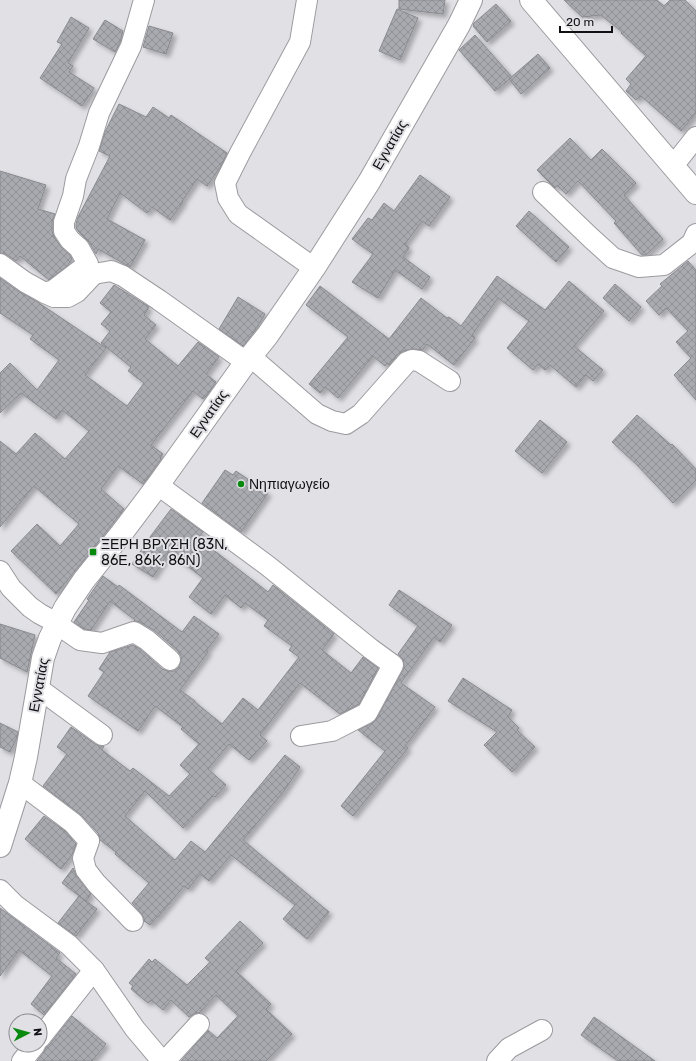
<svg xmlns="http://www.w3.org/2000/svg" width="696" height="1061" font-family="Rubik,sans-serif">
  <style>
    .building { fill: url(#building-cross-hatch); stroke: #888a8e; filter: url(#shadow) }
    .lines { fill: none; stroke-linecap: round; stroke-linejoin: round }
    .minor-casing { stroke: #9c9a9f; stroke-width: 22 }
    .tertiary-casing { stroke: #9c9a9f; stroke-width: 24 }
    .minor { stroke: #fff; stroke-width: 20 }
    .tertiary { stroke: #fff; stroke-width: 22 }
    .poi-dot { fill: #0a890f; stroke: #e1e0e5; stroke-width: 1.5 }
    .labels { text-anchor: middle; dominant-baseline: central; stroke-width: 4; stroke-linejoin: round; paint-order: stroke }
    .street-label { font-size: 14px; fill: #100f11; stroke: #e1e0e5 }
    .poi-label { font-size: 14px; fill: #100f11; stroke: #e1e0e5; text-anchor: start }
  </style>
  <defs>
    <pattern id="building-cross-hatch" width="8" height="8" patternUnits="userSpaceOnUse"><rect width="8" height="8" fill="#a9aaaf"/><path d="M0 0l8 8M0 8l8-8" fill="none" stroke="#909196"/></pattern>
    <filter id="shadow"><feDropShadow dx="3.5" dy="3.5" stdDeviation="2" flood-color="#0004"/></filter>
  </defs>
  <rect width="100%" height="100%" fill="#e1e0e5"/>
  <!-- building -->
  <g class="building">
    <polygon points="399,0 445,0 443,14 399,9"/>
    <polygon points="564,0 657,0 664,6 670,0 685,0 696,11 696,113 681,131 641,96 636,100 626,91 631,84 626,79 646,56 621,33 622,32 601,15 582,17"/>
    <polygon points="496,4 511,21 487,42 473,26 474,23"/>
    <polygon points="397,9 418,18 400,60 379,51"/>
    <polygon points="71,17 89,28 68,63 73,66 69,72 94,88 82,106 40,78 62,44 57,42"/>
    <polygon points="105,20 123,31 120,42 115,52 93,39"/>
    <polygon points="149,26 173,33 166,54 143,47"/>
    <polygon points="475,35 512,77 495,91 459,50"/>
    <polygon points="538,54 550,68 521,94 509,79"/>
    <polygon points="119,104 146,117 153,107 169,118 171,115 227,153 221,166 207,186 197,179 182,201 183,202 170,220 152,207 147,213 120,193 107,219 145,240 130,267 98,249 96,254 89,242 79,232 76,228 76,224 78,217 110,156 99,151 105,132"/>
    <polygon points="570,138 591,160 602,149 636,183 624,195 663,239 646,255 642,255 614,223 616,221 578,181 566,194 557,185 555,188 537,170"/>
    <polygon points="0,171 46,185 38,209 55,214 52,222 52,231 54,237 61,247 70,255 72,259 67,266 49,280 20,256 16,261 6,254 0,253"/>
    <polygon points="420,175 450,197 429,226 422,221 405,244 409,248 403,257 430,277 422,289 395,270 378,298 352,282 373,254 352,239 368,218 372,220 384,203 394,211"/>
    <polygon points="529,211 569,247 556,262 516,226"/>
    <polygon points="688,261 696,270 696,400 674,375 691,358 676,342 688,331 666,308 659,315 646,301 662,286 660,284"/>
    <polygon points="497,276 545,310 569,281 604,311 574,346 603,370 593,381 586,375 576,387 550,365 545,370 538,364 533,370 507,348 529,321 498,298 472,335 475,338 454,365 427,344 422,350 413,349 403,351 398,354 389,365 387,363 385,366 373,356 338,398 325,387 320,393 309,384 348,337 306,305 320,286 389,339 421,298 447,318 449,317 461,326"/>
    <polygon points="0,278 18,291 36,301 106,348 85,375 127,406 144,383 128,371 131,367 101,343 110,331 101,324 111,312 100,303 114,285 149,307 144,315 156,325 145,339 178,366 198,342 219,357 206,374 216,382 207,395 203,399 193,391 151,445 163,454 160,458 161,459 143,484 118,466 101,489 124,509 88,555 56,594 11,551 37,524 60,546 79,524 34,486 0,527 0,441 16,454 35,433 65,459 89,431 62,410 56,419 21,393 0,413 0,373 10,363 37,390 59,360 30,339 33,335 0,313"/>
    <polygon points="615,284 641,307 629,321 603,298"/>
    <polygon points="238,297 265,314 254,332 243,346 219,329"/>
    <polygon points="637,415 671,445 672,444 696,469 696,480 673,503 636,464 612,442"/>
    <polygon points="540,420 567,442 542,473 515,451"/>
    <polygon points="225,470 233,475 236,471 268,493 241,532 202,503"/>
    <polygon points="171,509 203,532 198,538 268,592 273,585 334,634 322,650 351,673 363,657 378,668 359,704 340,714 300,683 260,735 267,741 249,760 229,744 208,769 226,785 215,797 213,796 183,828 145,791 125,816 175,860 191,841 205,852 285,755 300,767 284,791 243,840 329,912 307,939 283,919 295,905 231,855 209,881 200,874 188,889 184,886 158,917 157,917 150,925 144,921 144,918 141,913 132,903 149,883 115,854 116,852 100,840 98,833 80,814 43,786 67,754 57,747 71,727 95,744 100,746 104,746 102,750 130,771 133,768 169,796 190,774 180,765 199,744 181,729 183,727 155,706 138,731 88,696 104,672 99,669 110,652 133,645 140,649 162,669 168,671 174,671 178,668 181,662 181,656 178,651 155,631 140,622 134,621 135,620 110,601 91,630 84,629 74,622 89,600 87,599 103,576 118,587 119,585 182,632 194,616 219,634 206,651 208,652 180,690 195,701 195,702 222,724 243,698 258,710 299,657 289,650 292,646 264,626 268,620 245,603 241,608 225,595 211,614 189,597 203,578 169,552 153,577 132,564 150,537"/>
    <polygon points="399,590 452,625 440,642 434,637 401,683 435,707 405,746 408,748 353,816 341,806 385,751 358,730 372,723 377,718 403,670 404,666 403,660 398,654 418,626 389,605"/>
    <polygon points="0,624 35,635 27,672 0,658"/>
    <polygon points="463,678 512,710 508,717 519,728 517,730 535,747 512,772 484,745 497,732 448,701"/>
    <polygon points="0,723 18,732 17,737 10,752 0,747"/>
    <polygon points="44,816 65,831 76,844 72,855 61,869 25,839"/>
    <polygon points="73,868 77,877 91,894 86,901 62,883"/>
    <polygon points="79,896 97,909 76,936 58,923"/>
    <polygon points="0,908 60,953 56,958 76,974 44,1015 31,1004 52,976 19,950 0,976"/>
    <polygon points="240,921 263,943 236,971 271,1004 266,1009 292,1034 266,1061 181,1061 208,1030 217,1038 238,1016 216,995 199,1013 195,1013 189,1017 171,1000 163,1010 151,1000 148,1003 131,989 133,986 129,983 149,959 152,962 155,959 187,985 210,962 205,958"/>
    <polygon points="72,1016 106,1044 92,1061 37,1061 44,1052 46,1047 49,1045"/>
    <polygon points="594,1017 655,1061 618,1061 581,1035"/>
  </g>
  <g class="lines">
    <defs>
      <g id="minor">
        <polyline points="307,0 300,42 240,153 225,183 228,198 238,214 314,268"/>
        <polyline points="673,166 696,137"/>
        <polyline points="543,192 591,238 613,258 639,267 664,265 692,243 696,234"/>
        <polyline points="0,264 25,282 45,293 54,297 68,297 77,292 94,274 111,271 123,276 159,300 246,362"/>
        <polyline points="45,293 54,290 88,264 79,248 70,240 64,231 64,222 73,196 76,179 89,146 99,113 131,46 144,0"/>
        <polyline points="250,356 317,414 332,421 346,424 361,414 407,362 412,360 419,361 450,381"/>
        <polyline points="158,485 268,566 371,649 393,665 367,713 332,731 301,736"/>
        <polyline points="0,571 11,588 30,607 40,614 57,623 67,631 80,640 102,643 134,632 147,640 170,660"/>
        <polyline points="38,688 102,735"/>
        <polyline points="20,783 73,823 89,841 83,858 86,870 96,883 133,921"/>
        <polyline points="0,890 15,905 69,945 94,970 135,1029 162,1061"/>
        <polyline points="40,1038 94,970"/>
        <polyline points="22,1061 35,1045"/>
        <polyline points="165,1061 199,1024"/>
        <polyline points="497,1061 509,1048 542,1030"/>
      </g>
      <g id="tertiary">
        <polyline points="531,0 696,193"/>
        <polyline points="0,846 20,783 26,757 43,658 50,638 65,608 84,580 121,534 158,485 246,362 267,336 314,268 369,182 459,25 471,0"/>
      </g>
    </defs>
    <!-- minor casing -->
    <use href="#minor" class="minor-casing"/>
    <!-- tertiary casing -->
    <use href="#tertiary" class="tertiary-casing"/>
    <!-- minor -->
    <use href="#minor" class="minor"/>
    <!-- tertiary -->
    <use href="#tertiary" class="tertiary"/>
  </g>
  <!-- markers -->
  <g class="poi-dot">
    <circle cx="241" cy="484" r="4"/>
    <rect x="89" y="548" width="8" height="8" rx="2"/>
  </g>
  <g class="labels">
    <!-- street labels -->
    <g class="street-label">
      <text transform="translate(390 145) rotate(-60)">Εγνατίας</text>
      <text transform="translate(209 414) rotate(-55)">Εγνατίας</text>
      <text transform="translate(39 685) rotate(-79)">Εγνατίας</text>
    </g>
    <!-- poi labels -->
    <g class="poi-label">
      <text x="249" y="484">Νηπιαγωγείο</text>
      <text x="101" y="544">ΞΕΡΗ ΒΡΥΣΗ (83Ν,<tspan x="101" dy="16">86Ε, 86Κ, 86Ν)</tspan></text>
    </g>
  </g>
  <!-- north arrow -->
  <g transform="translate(28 1033) rotate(84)"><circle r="19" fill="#e1e0e5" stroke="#8d8c90"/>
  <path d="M0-3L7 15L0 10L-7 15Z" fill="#0a890f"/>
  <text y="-6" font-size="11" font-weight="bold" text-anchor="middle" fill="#100f11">N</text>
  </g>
  <!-- scale -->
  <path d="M560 26v6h52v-6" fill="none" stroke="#100f11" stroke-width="2"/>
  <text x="566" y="26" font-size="12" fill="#100f11" stroke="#e1e0e5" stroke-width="3" paint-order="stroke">20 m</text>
</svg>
